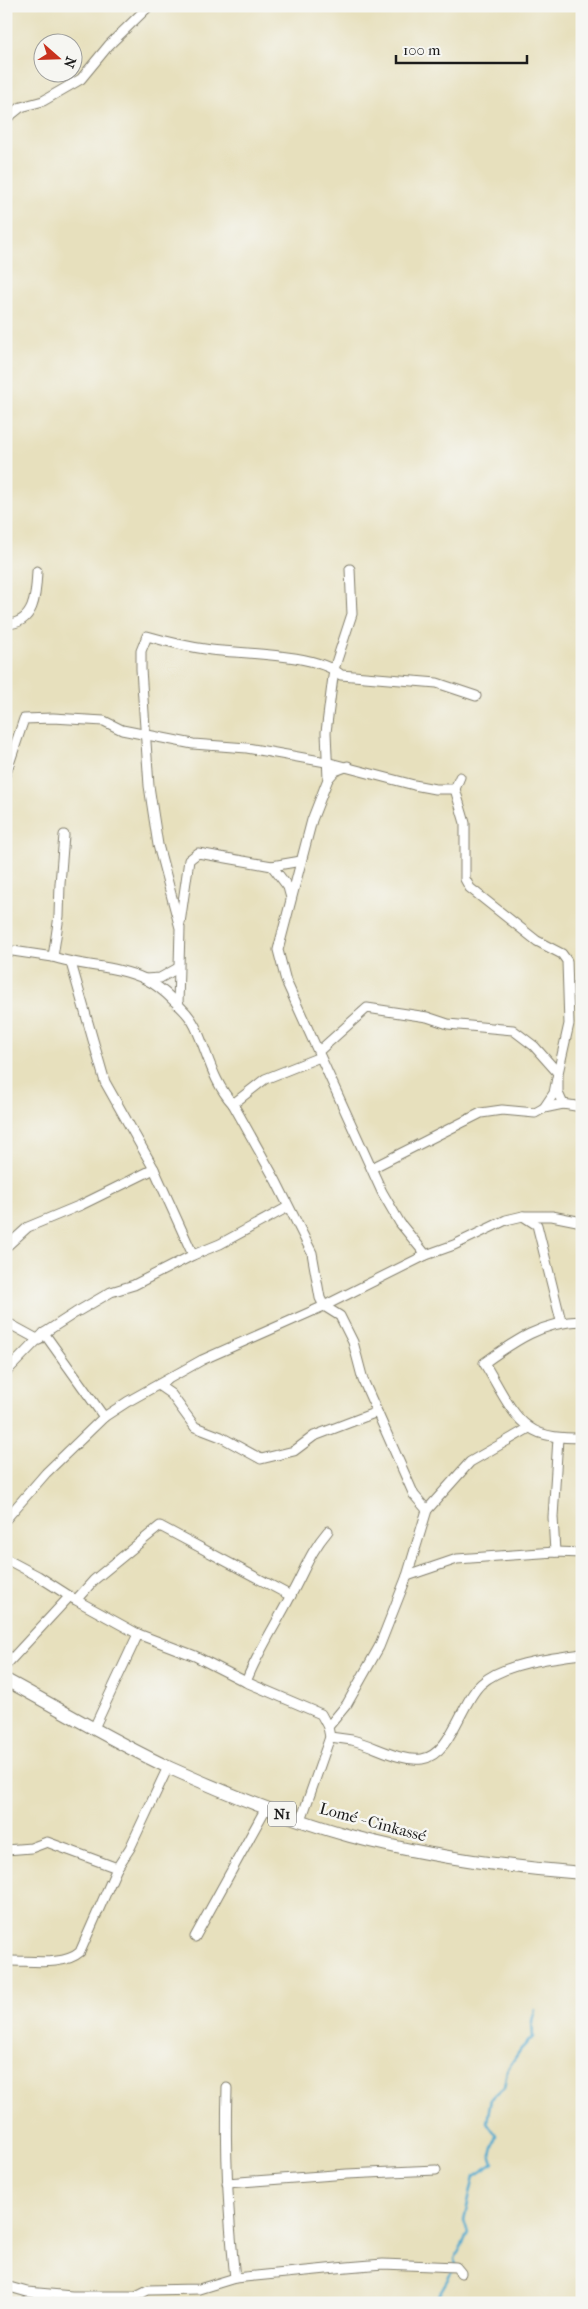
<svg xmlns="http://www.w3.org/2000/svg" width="588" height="2309" font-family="'IM FELL French Canon',serif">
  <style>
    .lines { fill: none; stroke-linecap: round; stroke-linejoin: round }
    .stream { stroke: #52aacf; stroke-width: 2.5 }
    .minor-casing { stroke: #827e6c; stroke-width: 11 }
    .highway-casing { stroke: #827e6c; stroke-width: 14 }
    .minor { stroke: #fff; stroke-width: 9 }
    .highway { stroke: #fff; stroke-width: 12 }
    .labels { text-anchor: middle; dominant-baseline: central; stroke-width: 5; stroke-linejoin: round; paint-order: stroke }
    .shield { fill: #f6f6f2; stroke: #5d5d5c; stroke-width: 1 }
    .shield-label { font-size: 15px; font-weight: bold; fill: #1c1c1c }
    .street-label { font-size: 16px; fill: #1c1c1c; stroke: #f6f6f2 }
  </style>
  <rect width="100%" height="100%" fill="#f6f6f2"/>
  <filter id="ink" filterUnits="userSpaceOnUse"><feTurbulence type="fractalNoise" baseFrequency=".02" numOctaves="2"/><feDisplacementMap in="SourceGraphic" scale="10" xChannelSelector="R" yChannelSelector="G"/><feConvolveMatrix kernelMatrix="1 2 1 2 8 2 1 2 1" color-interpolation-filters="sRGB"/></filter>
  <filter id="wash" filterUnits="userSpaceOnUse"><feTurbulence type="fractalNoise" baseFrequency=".0096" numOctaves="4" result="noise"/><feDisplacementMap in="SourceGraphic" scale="20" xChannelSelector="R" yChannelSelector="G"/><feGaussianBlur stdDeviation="1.12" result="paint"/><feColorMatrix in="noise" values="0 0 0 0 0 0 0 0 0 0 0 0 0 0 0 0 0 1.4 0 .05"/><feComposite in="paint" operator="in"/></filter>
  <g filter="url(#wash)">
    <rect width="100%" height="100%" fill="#e7e0bd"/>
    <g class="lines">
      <!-- stream -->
      <g class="stream">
        <polyline points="456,2266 455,2259 468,2233 464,2220 474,2176 494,2163 491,2155 496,2135 487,2122 491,2099 504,2087 507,2070 521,2049 533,2037 532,2021 535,2010"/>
        <polyline points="434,2303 453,2270"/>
      </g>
    </g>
  </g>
  <g filter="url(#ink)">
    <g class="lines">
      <defs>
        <g id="minor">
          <polyline points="6,119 21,107 43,101 81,79 109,45 149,6"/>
          <path d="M6 624C36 624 36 592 37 571"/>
          <polyline points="348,766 335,771 328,779 312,820 278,950 286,981 382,1192 400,1223 426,1255"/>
          <polyline points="6,773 24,719 53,718 104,721 122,730 193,744 247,748 326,762 414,785 435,789 455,789 460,777"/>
          <polyline points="328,779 326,732 334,669 352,614 350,569"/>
          <polyline points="455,789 465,823 465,879 470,888 537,941 562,954 567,961 569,1024 558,1073 558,1093 563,1104 582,1107"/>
          <polyline points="272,866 288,887 291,898"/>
          <polyline points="180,923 189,860 198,853 272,866 301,861"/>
          <polyline points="6,950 53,957 59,916 60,884 64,835"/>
          <path d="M53 957C82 967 117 965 145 979 155 984 165 992 173 1000 180 1006 190 1016 195 1026 208 1053 212 1081 233 1104L265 1079 320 1057"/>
          <polyline points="145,979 160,978 178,968"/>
          <path d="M178 1005 180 928 158 845 149 786 141 669V651L147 636C168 642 189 647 211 650 244 654 316 653 341 675L437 683 476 696"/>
          <polyline points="319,1051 367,1008 427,1017 448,1024 513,1030 534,1046 558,1073 554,1093 544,1108"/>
          <polyline points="233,1104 276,1181 312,1253 320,1298 324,1306 340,1316 353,1342 363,1380 414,1495 427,1510"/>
          <polyline points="372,1168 481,1113 502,1110 535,1113 544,1108 563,1104"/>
          <polyline points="523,1216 552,1216 582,1222"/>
          <polyline points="6,1247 28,1227 81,1205 154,1169"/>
          <polyline points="193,1255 220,1244 288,1207"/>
          <path d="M582 1321C542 1322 516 1340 484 1363 496 1381 511 1416 529 1427 543 1438 565 1438 582 1438"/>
          <polyline points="6,1322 39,1340"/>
          <polyline points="44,1333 104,1417"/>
          <polyline points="6,1372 44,1333 75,1313 111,1292 134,1285 193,1255 154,1169 105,1082 71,963"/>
          <polyline points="158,1385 171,1394 195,1427 221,1437 261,1459 294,1451 314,1436 377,1412"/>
          <polyline points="6,1519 46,1473 104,1417 127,1402 202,1360 324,1306 426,1255 454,1245 506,1220 523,1216 537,1225 561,1321"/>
          <polyline points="555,1552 553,1517 558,1438"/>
          <polyline points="6,1559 38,1576 74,1599"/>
          <polyline points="407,1576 457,1559 555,1552 582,1553"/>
          <polyline points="138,1634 76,1600 94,1580 160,1526 291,1596"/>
          <polyline points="6,1665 69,1597"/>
          <path d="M246 1682C258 1651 276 1625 291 1595 304 1572 310 1552 328 1531"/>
          <polyline points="94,1728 138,1634 195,1656 246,1682 321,1714 328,1727"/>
          <path d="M330 1737C337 1738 345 1739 352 1740 374 1745 399 1762 422 1759 451 1755 461 1702 481 1684 503 1663 552 1658 582 1654"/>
          <polyline points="301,1820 330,1737 328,1727 347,1704 379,1647 407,1576 427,1510 470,1462 529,1428"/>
          <polyline points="6,1850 31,1848 47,1842 117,1868 130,1848 168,1767"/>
          <polyline points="195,1937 266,1808"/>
          <path d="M6 1961C28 1960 63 1967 80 1952L117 1868"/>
          <path d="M227 2088C225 2152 228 2215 235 2278"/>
          <polyline points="227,2183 347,2174 436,2170"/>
          <polyline points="6,2286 27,2292 72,2296 136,2296 148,2290 199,2289 235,2278 347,2267 383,2264 456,2267 461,2273"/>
        </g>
        <path id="highway" d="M6 1680C60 1709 114 1742 170 1768 228 1794 289 1819 350 1836 426 1856 504 1867 582 1873"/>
      </defs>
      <!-- minor casing -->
      <use href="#minor" class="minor-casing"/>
      <!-- highway casing -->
      <use href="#highway" class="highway-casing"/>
      <!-- minor -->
      <use href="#minor" class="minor"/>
      <!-- highway -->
      <use href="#highway" class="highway"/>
    </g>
  </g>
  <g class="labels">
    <!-- shield labels -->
    <rect class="shield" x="268" y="1801.5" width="28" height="25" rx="4"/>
    <g class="shield-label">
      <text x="282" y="1814">N1</text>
    </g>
    <!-- street labels -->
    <g class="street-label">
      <text transform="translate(373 1822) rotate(15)">Lomé - Cinkassé</text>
    </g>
  </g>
  <!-- margin -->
  <rect width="588" height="2309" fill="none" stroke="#f6f6f2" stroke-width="25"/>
  <!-- north arrow -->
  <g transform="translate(58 58) rotate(110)"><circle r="24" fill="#f6f6f2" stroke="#9f9f9c"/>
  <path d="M0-4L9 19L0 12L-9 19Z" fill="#c8321e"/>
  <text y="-8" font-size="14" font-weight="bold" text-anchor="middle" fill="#1c1c1c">N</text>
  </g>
  <!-- scale -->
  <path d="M396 55v8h131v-8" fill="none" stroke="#1c1c1c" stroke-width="2.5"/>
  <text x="403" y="55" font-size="15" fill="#1c1c1c" stroke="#f6f6f2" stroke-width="4" paint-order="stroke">100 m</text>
</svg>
